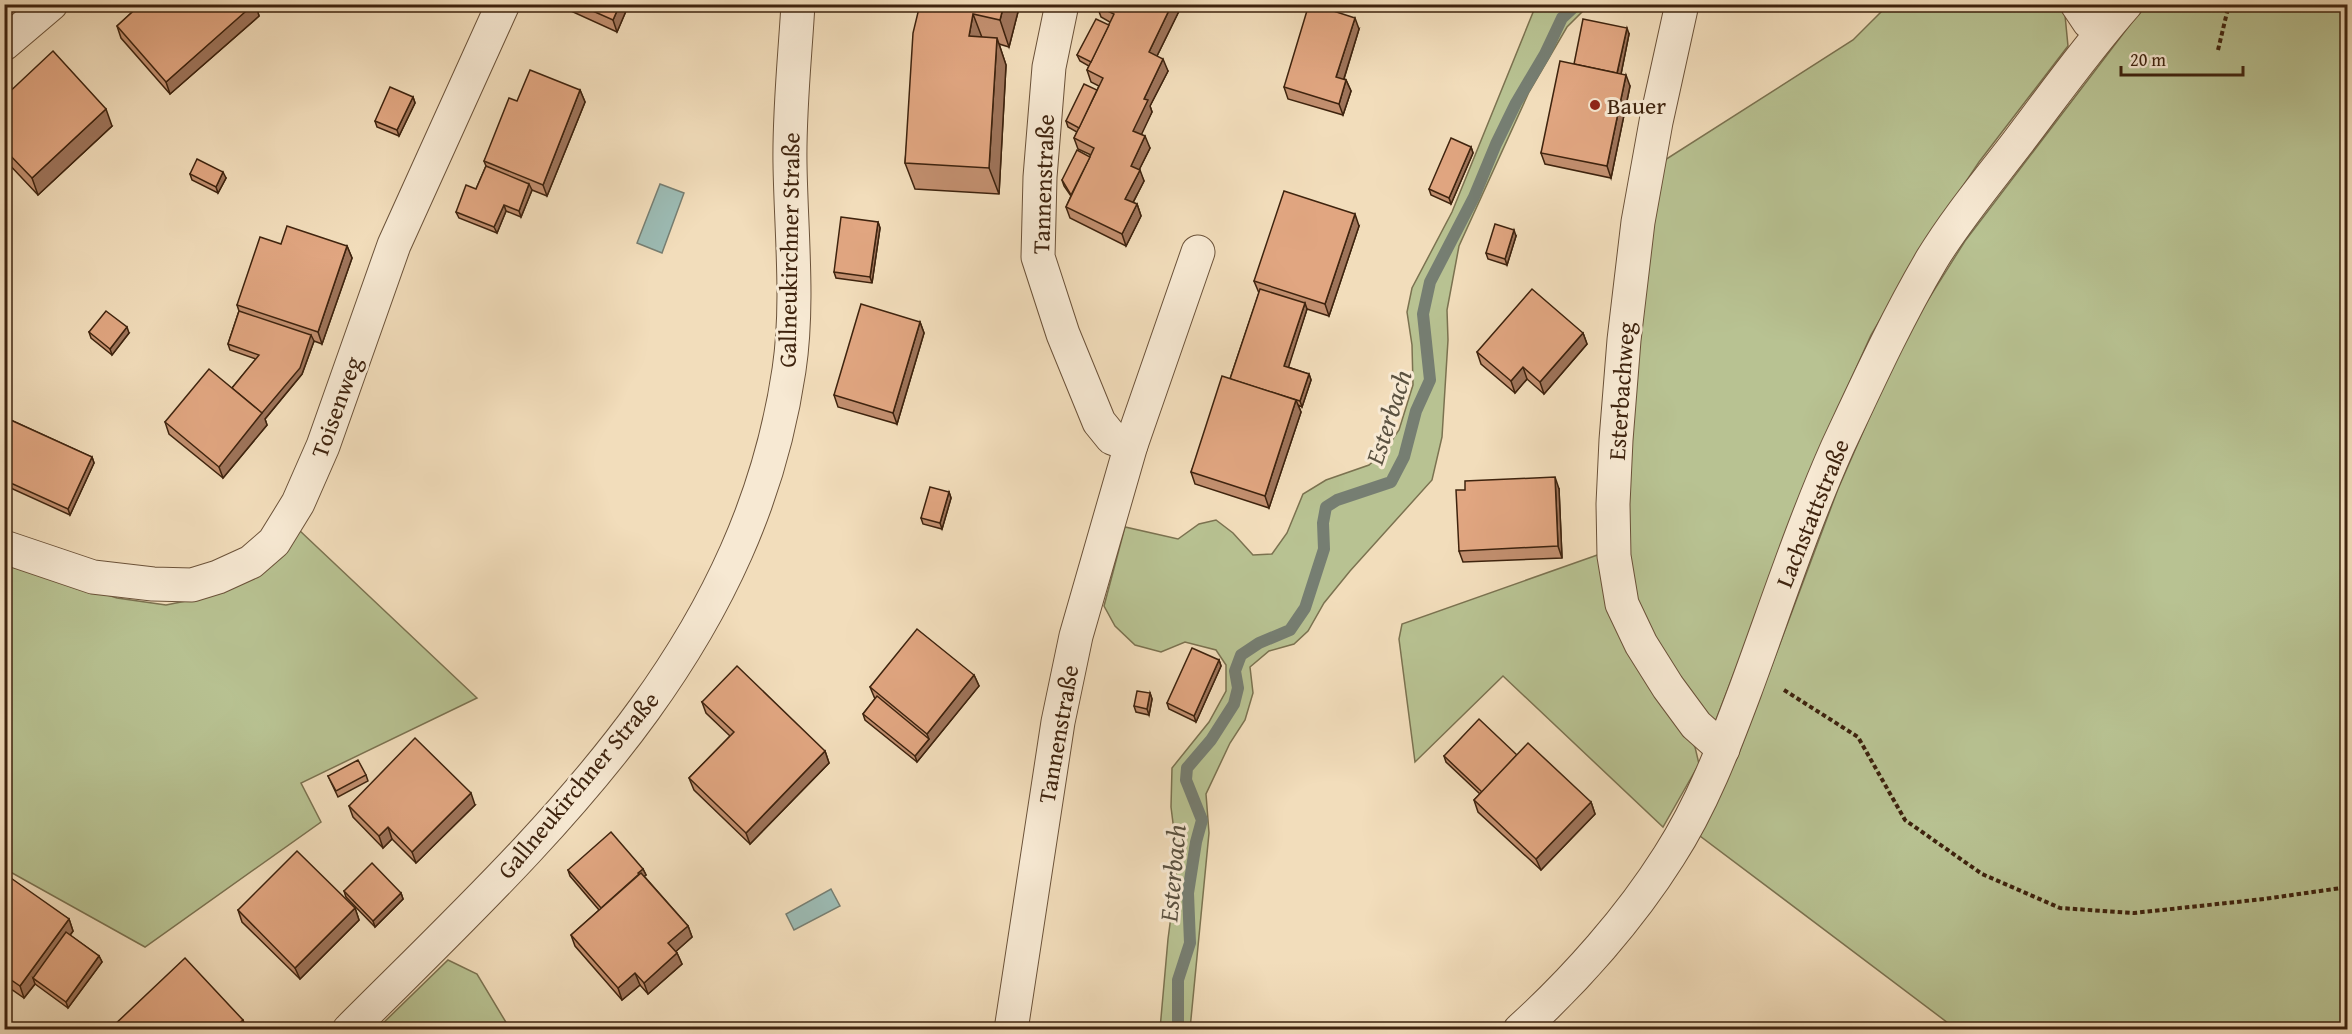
<svg xmlns="http://www.w3.org/2000/svg" width="2352" height="1034" font-family="'Gentium Book Plus',serif">
  <style>
    .green { fill: #b8c292; stroke: #7b7250; stroke-width: 1.5 }
    .water { fill: #9cbbb4; stroke: #767e72; stroke-width: 1.5 }
    .lines { fill: none; stroke-linecap: round; stroke-linejoin: round }
    .stream { stroke: #767e72; stroke-width: 12 }
    .minor-casing { stroke: #6b5239; stroke-width: 35 }
    .path { stroke: #3e230e; stroke-width: 4; stroke-dasharray: 4.5 3; stroke-linecap: butt }
    .minor { stroke: #f7e9d3; stroke-width: 33 }
    .wall { fill: #c28f6f; stroke: #3e230e; stroke-width: 1.5 }
    .shaded-wall { fill: #9e745a; stroke: #3e230e; stroke-width: 1.5 }
    .building { fill: #e1a681; stroke: #3e230e; stroke-width: 1.5 }
    .poi-dot { fill: #8f2418; stroke: #f7e9d3; stroke-width: 2 }
    .labels { text-anchor: middle; dominant-baseline: central; stroke-width: 6; stroke-linejoin: round; paint-order: stroke }
    .poi-label { font-size: 24px; fill: #3e230e; stroke: #f7e9d3; text-anchor: start }
    .street-label { font-size: 24px; fill: #3e230e; stroke: #f7e9d3 }
    .water-label { font-size: 26px; font-style: italic; fill: #5a5140; stroke: #f7e9d3 }
  </style>
  <rect width="100%" height="100%" fill="#f2ddbb"/>
  <filter id="stains"><feTurbulence type="fractalNoise" baseFrequency=".00333" numOctaves="4"/><feColorMatrix values="0 0 0 0 .2 0 0 0 0 .09 0 0 0 0 .02 0 0 0 .5 -.17"/></filter>
  <radialGradient id="worn" r=".72"><stop offset=".6" stop-color="#630" stop-opacity="0"/><stop offset="1" stop-color="#630" stop-opacity=".3"/></radialGradient>
  <!-- green -->
  <g class="green">
    <polygon points="1536,5 1589,5 1567,27 1529,92 1459,246 1447,310 1448,340 1442,437 1432,480 1350,571 1324,603 1308,631 1294,644 1269,651 1250,667 1253,693 1245,720 1230,743 1206,794 1209,833 1190,1029 1160,1029 1168,939 1178,863 1171,807 1172,768 1209,722 1226,691 1226,665 1216,650 1185,642 1161,652 1135,645 1115,626 1104,606 1125,527 1178,539 1199,524 1216,520 1233,533 1253,555 1272,554 1287,533 1303,494 1326,480 1369,465 1384,452 1399,430 1413,385 1412,345 1407,312 1412,288 1452,212"/>
    <polygon points="1888,5 2064,5 2068,46 1979,162 1925,243 1871,335 1825,437 1714,725 1636,620 1622,506 1657,165 1853,40"/>
    <polygon points="2145,5 2347,5 2347,1029 1956,1029 1700,836 1737,758 1838,489 1904,338 1965,241"/>
    <polygon points="299,530 477,698 301,783 321,822 145,947 5,869 4,557 57,579 117,598 166,605 211,596"/>
    <polygon points="1603,553 1633,650 1695,747 1699,764 1663,827 1503,676 1415,762 1399,639 1402,624"/>
    <polygon points="448,960 477,974 510,1029 377,1029"/>
  </g>
  <!-- water -->
  <g class="water">
    <polygon points="660,184 684,193 662,253 637,243"/>
    <polygon points="831,889 840,906 794,930 786,914"/>
  </g>
  <g class="lines">
    <!-- stream -->
    <polyline class="stream" points="1178,1030 1178,980 1190,943 1188,893 1196,842 1202,820 1186,780 1187,768 1211,740 1234,704 1238,688 1235,671 1241,655 1259,643 1290,630 1305,608 1324,549 1323,523 1326,507 1337,500 1391,482 1404,457 1416,411 1430,380 1423,314 1430,282 1474,197 1496,144 1516,103 1545,54 1562,18 1577,4"/>
    <defs>
      <g id="minor">
        <polyline points="1062,4 1049,67 1040,177 1038,257 1063,334 1099,422 1112,438 1131,445"/>
        <polyline points="1682,4 1656,122 1638,222 1624,340 1616,440 1613,504 1614,556 1622,604 1641,644 1668,687 1696,725 1723,749"/>
        <polyline points="2077,4 2089,22 2102,32"/>
        <polyline points="4,44 51,4"/>
        <polyline points="4,547 93,577 153,584 192,585 218,577 251,562 274,542 298,503 323,446 394,245 503,4"/>
        <path d="M349 1030C542 837 747 655 789 370 799 304 791 231 790 164 789 111 795 57 798 4"/>
        <polyline points="1011,1030 1058,722 1076,636 1131,445 1198,252"/>
        <path d="M1520 1030C1575 980 1630 918 1669 856 1702 805 1724 747 1745 691 1775 610 1802 527 1837 448 1867 384 1896 320 1932 259 1957 218 1989 180 2018 142 2053 96 2087 48 2126 4"/>
      </g>
    </defs>
    <!-- minor casing -->
    <use href="#minor" class="minor-casing"/>
    <!-- path -->
    <g class="path">
      <polyline points="2218,50 2229,4"/>
      <polyline points="1784,690 1858,737 1905,820 1982,874 2060,908 2134,913 2264,899 2348,887"/>
    </g>
    <!-- minor -->
    <use href="#minor" class="minor"/>
  </g>
  <!-- wall -->
  <g class="wall">
    <polygon points="141,4 261,4 257,9 259,16 170,94 121,38 117,26"/>
    <polygon points="561,4 629,4 617,32 562,7"/>
    <polygon points="920,4 1020,4 1009,47 999,44 1006,65 999,194 915,189 905,163"/>
    <polygon points="1097,6 1181,7 1157,56 1168,71 1150,106 1152,112 1141,134 1150,148 1139,170 1144,181 1133,203 1137,204 1141,216 1126,246 1070,218 1066,207 1071,196 1064,186 1062,180 1091,155 1078,149 1074,138 1077,132 1068,127 1066,121 1097,90 1099,86 1091,82 1087,70 1089,66 1080,61 1077,55 1109,25 1110,22 1101,17"/>
    <polygon points="1359,29 1344,79 1346,80 1351,91 1343,115 1288,99 1284,87"/>
    <polygon points="1629,34 1621,74 1630,86 1611,178 1545,164 1541,153 1574,64"/>
    <polygon points="580,90 585,102 547,196 532,190 521,217 506,211 497,233 459,218 456,212 476,189 486,166 484,161 517,101"/>
    <polygon points="4,97 112,126 38,195 4,159"/>
    <polygon points="413,97 415,103 399,136 377,127 375,121"/>
    <polygon points="1471,147 1473,153 1451,204 1431,195 1429,189"/>
    <polygon points="190,174 226,178 218,193 192,180"/>
    <polygon points="878,222 880,228 872,283 836,278 834,272"/>
    <polygon points="1359,226 1329,316 1307,309 1288,367 1309,374 1311,380 1302,407 1298,405 1301,412 1269,508 1195,484 1191,472 1230,379 1259,293 1254,281"/>
    <polygon points="1516,236 1507,265 1488,259 1486,253"/>
    <polygon points="281,244 347,246 352,258 322,344 314,341 302,374 265,419 267,425 223,478 169,434 165,422 232,388 256,359 230,350 228,344 239,311 237,305"/>
    <polygon points="920,322 924,333 897,424 838,407 834,395"/>
    <polygon points="89,332 129,333 112,355 91,338"/>
    <polygon points="1583,333 1587,344 1544,394 1527,379 1515,393 1481,364 1477,352"/>
    <polygon points="4,417 92,457 94,463 70,515 4,485"/>
    <polygon points="1559,489 1562,558 1463,562 1459,551"/>
    <polygon points="949,492 951,498 942,529 923,524 921,518"/>
    <polygon points="1219,660 1221,666 1196,722 1169,709 1167,703"/>
    <polygon points="974,675 979,686 917,762 865,720 863,714 875,699 870,687"/>
    <polygon points="1150,693 1152,699 1149,715 1136,712 1134,706"/>
    <polygon points="702,702 825,751 829,763 750,844 694,790 689,778 730,736 706,713"/>
    <polygon points="1517,755 1591,802 1595,814 1541,870 1478,812 1474,800 1480,794 1446,762 1444,756"/>
    <polygon points="366,775 368,781 338,797 328,776"/>
    <polygon points="475,805 416,863 392,839 383,848 353,817 349,806"/>
    <polygon points="643,869 646,875 644,876 688,926 692,937 676,951 682,964 648,994 640,985 622,1000 575,946 571,935 599,910 570,876 568,870"/>
    <polygon points="4,880 69,919 73,931 70,935 99,956 102,962 68,1008 35,984 24,998 4,984"/>
    <polygon points="344,891 401,893 403,899 375,927 346,897"/>
    <polygon points="355,908 359,920 300,979 242,922 238,910"/>
  </g>
  <!-- shaded-wall -->
  <g class="shaded-wall">
    <polygon points="261,4 257,9 259,16 170,94 166,82 252,5"/>
    <polygon points="620,4 629,4 617,32 613,20"/>
    <polygon points="1004,4 1020,4 1009,47 1000,20"/>
    <polygon points="1172,4 1180,4 1181,7 1153,64 1149,52"/>
    <polygon points="973,14 983,40 969,36"/>
    <polygon points="1355,18 1359,29 1341,88 1336,77"/>
    <polygon points="1627,28 1629,34 1619,84 1616,78"/>
    <polygon points="997,38 1006,65 999,194 989,168"/>
    <polygon points="1163,59 1168,71 1150,106 1152,112 1138,142 1133,131 1144,99"/>
    <polygon points="1626,75 1630,86 1611,178 1607,166"/>
    <polygon points="1346,80 1351,91 1343,115 1339,104"/>
    <polygon points="580,90 585,102 547,196 543,185"/>
    <polygon points="413,97 415,103 399,136 397,130"/>
    <polygon points="106,109 112,126 38,195 32,178"/>
    <polygon points="1145,136 1150,148 1135,178 1131,166"/>
    <polygon points="1471,147 1473,153 1451,204 1449,198"/>
    <polygon points="1140,170 1144,181 1129,210 1125,199"/>
    <polygon points="223,172 226,178 218,193 216,187"/>
    <polygon points="529,184 532,190 521,217 519,211"/>
    <polygon points="1137,204 1141,216 1126,246 1122,234"/>
    <polygon points="504,205 506,211 497,233 494,227"/>
    <polygon points="1355,214 1359,226 1329,316 1325,304"/>
    <polygon points="878,222 880,228 872,283 870,277"/>
    <polygon points="1514,230 1516,236 1507,265 1505,259"/>
    <polygon points="347,246 352,258 322,344 318,332"/>
    <polygon points="1305,303 1307,309 1287,372 1284,366"/>
    <polygon points="920,322 924,333 897,424 893,413"/>
    <polygon points="127,327 129,333 112,355 110,349"/>
    <polygon points="1583,333 1587,344 1544,394 1540,382"/>
    <polygon points="311,335 314,341 302,374 265,419 267,425 223,478 219,467"/>
    <polygon points="1523,367 1527,379 1515,393 1511,381"/>
    <polygon points="1309,374 1311,380 1302,407 1300,401"/>
    <polygon points="1296,400 1301,412 1269,508 1265,496"/>
    <polygon points="92,457 94,463 70,515 68,509"/>
    <polygon points="1555,477 1559,489 1562,558 1558,546"/>
    <polygon points="949,492 951,498 942,529 940,523"/>
    <polygon points="1219,660 1221,666 1196,722 1194,716"/>
    <polygon points="974,675 979,686 917,762 915,756 929,739 927,734"/>
    <polygon points="1150,693 1152,699 1149,715 1147,709"/>
    <polygon points="825,751 829,763 750,844 746,833"/>
    <polygon points="471,793 475,805 416,863 412,852"/>
    <polygon points="1591,802 1595,814 1541,870 1536,859"/>
    <polygon points="388,827 392,839 383,848 379,836"/>
    <polygon points="643,869 646,875 640,879 638,873"/>
    <polygon points="401,893 403,899 375,927 373,921"/>
    <polygon points="355,908 359,920 300,979 295,968"/>
    <polygon points="69,919 73,931 37,981 33,978 35,984 24,998 20,986"/>
    <polygon points="688,926 692,937 673,954 668,943"/>
    <polygon points="677,953 682,964 648,994 644,983"/>
    <polygon points="99,956 102,962 68,1008 66,1002"/>
    <polygon points="635,973 640,985 622,1000 618,988"/>
    <polygon points="243,1020 247,1029 232,1029"/>
  </g>
  <!-- building -->
  <g class="building">
    <polygon points="141,4 254,4 166,82 117,26"/>
    <polygon points="577,4 620,4 613,20"/>
    <polygon points="920,4 1004,4 1000,20 973,14 969,36 997,38 989,168 905,163 913,33"/>
    <polygon points="1097,4 1172,4 1149,52 1163,59 1144,99 1148,100 1133,131 1145,136 1131,166 1140,170 1125,199 1137,204 1122,234 1066,207 1094,148 1074,138 1103,78 1087,70 1114,14 1097,6"/>
    <polygon points="1309,4 1312,4 1355,18 1336,77 1346,80 1339,104 1284,87"/>
    <polygon points="1096,19 1109,25 1091,62 1077,55"/>
    <polygon points="1583,19 1627,28 1617,73 1574,64"/>
    <polygon points="53,51 106,109 32,178 4,149 4,97"/>
    <polygon points="1560,61 1626,75 1607,166 1541,153"/>
    <polygon points="530,70 580,90 543,185 484,161 509,98 517,101"/>
    <polygon points="1084,84 1097,90 1079,128 1066,121"/>
    <polygon points="390,87 413,97 397,130 375,121"/>
    <polygon points="1451,138 1471,147 1449,198 1429,189"/>
    <polygon points="1077,150 1090,157 1071,195 1062,180"/>
    <polygon points="197,159 223,172 216,187 190,174"/>
    <polygon points="486,166 529,184 519,211 504,205 494,227 456,212 466,185 476,189"/>
    <polygon points="1284,191 1355,214 1325,304 1254,281"/>
    <polygon points="841,217 878,222 870,277 834,272"/>
    <polygon points="1495,224 1514,230 1505,259 1486,253"/>
    <polygon points="287,226 347,246 318,332 237,305 260,237 281,244"/>
    <polygon points="1260,289 1305,303 1284,366 1309,374 1300,401 1230,379"/>
    <polygon points="1532,289 1583,333 1540,382 1523,367 1511,381 1477,352"/>
    <polygon points="861,304 920,322 893,413 834,395"/>
    <polygon points="106,311 127,327 110,349 89,332"/>
    <polygon points="239,311 311,335 300,368 262,413 232,388 259,355 228,344"/>
    <polygon points="209,369 262,413 219,467 165,422"/>
    <polygon points="1222,376 1296,400 1265,496 1191,472"/>
    <polygon points="4,417 92,457 68,509 4,480"/>
    <polygon points="1555,477 1558,546 1459,551 1456,490 1465,490 1465,481"/>
    <polygon points="930,487 949,492 940,523 921,518"/>
    <polygon points="917,629 974,675 927,734 870,687"/>
    <polygon points="1192,648 1219,660 1194,716 1167,703"/>
    <polygon points="737,666 825,751 746,833 689,778 734,732 702,702"/>
    <polygon points="1137,691 1150,693 1147,709 1134,706"/>
    <polygon points="877,696 929,739 915,756 863,714"/>
    <polygon points="1479,719 1517,755 1482,792 1444,756"/>
    <polygon points="415,738 471,793 412,852 388,827 379,836 349,806"/>
    <polygon points="1528,743 1591,802 1536,859 1474,800"/>
    <polygon points="358,760 366,775 336,791 328,776"/>
    <polygon points="611,832 643,869 638,873 639,874 601,908 568,870"/>
    <polygon points="297,851 355,908 295,968 238,910"/>
    <polygon points="372,863 401,893 373,921 344,891"/>
    <polygon points="641,873 688,926 668,943 677,953 644,983 635,973 618,988 571,935"/>
    <polygon points="8,876 69,919 20,986 4,975 4,880"/>
    <polygon points="66,932 99,956 66,1002 33,978"/>
    <polygon points="185,958 243,1020 232,1029 110,1029"/>
  </g>
  <!-- markers -->
  <circle class="poi-dot" cx="1595" cy="105" r="6"/>
  <g class="labels">
    <!-- poi labels -->
    <g class="poi-label">
      <text x="1607" y="105">Bauer</text>
    </g>
    <!-- street labels -->
    <g class="street-label">
      <text transform="translate(1043 184) rotate(-88)">Tannenstraße</text>
      <text transform="translate(789 250) rotate(-89)">Gallneukirchner Straße</text>
      <text transform="translate(1621 391) rotate(-86)">Esterbachweg</text>
      <text transform="translate(336 407) rotate(-70)">Toisenweg</text>
      <text transform="translate(1812 513) rotate(-68)">Lachstattstraße</text>
      <text transform="translate(1058 734) rotate(-80)">Tannenstraße</text>
      <text transform="translate(578 785) rotate(-50)">Gallneukirchner Straße</text>
    </g>
    <!-- water labels -->
    <g class="water-label">
      <text transform="translate(1388 417) rotate(-72)">Esterbach</text>
      <text transform="translate(1172 873) rotate(-85)">Esterbach</text>
    </g>
  </g>
  <!-- margin -->
  <rect width="2352" height="1034" fill="none" stroke="#f2ddbb" stroke-width="24"/>
  <rect x="6" y="6" width="2340" height="1022" fill="none" stroke="#3e230e" stroke-width="3"/>
  <rect x="12" y="12" width="2328" height="1010" fill="none" stroke="#3e230e" stroke-width="1.5"/>
  <!-- scale -->
  <path d="M2121 66v9h122v-9" fill="none" stroke="#3e230e" stroke-width="3"/>
  <text x="2130" y="66" font-size="18" fill="#3e230e" stroke="#f7e9d3" stroke-width="4.5" paint-order="stroke">20 m</text>
  <rect width="100%" height="100%" filter="url(#stains)"/>
  <rect width="100%" height="100%" fill="url(#worn)"/>
</svg>
